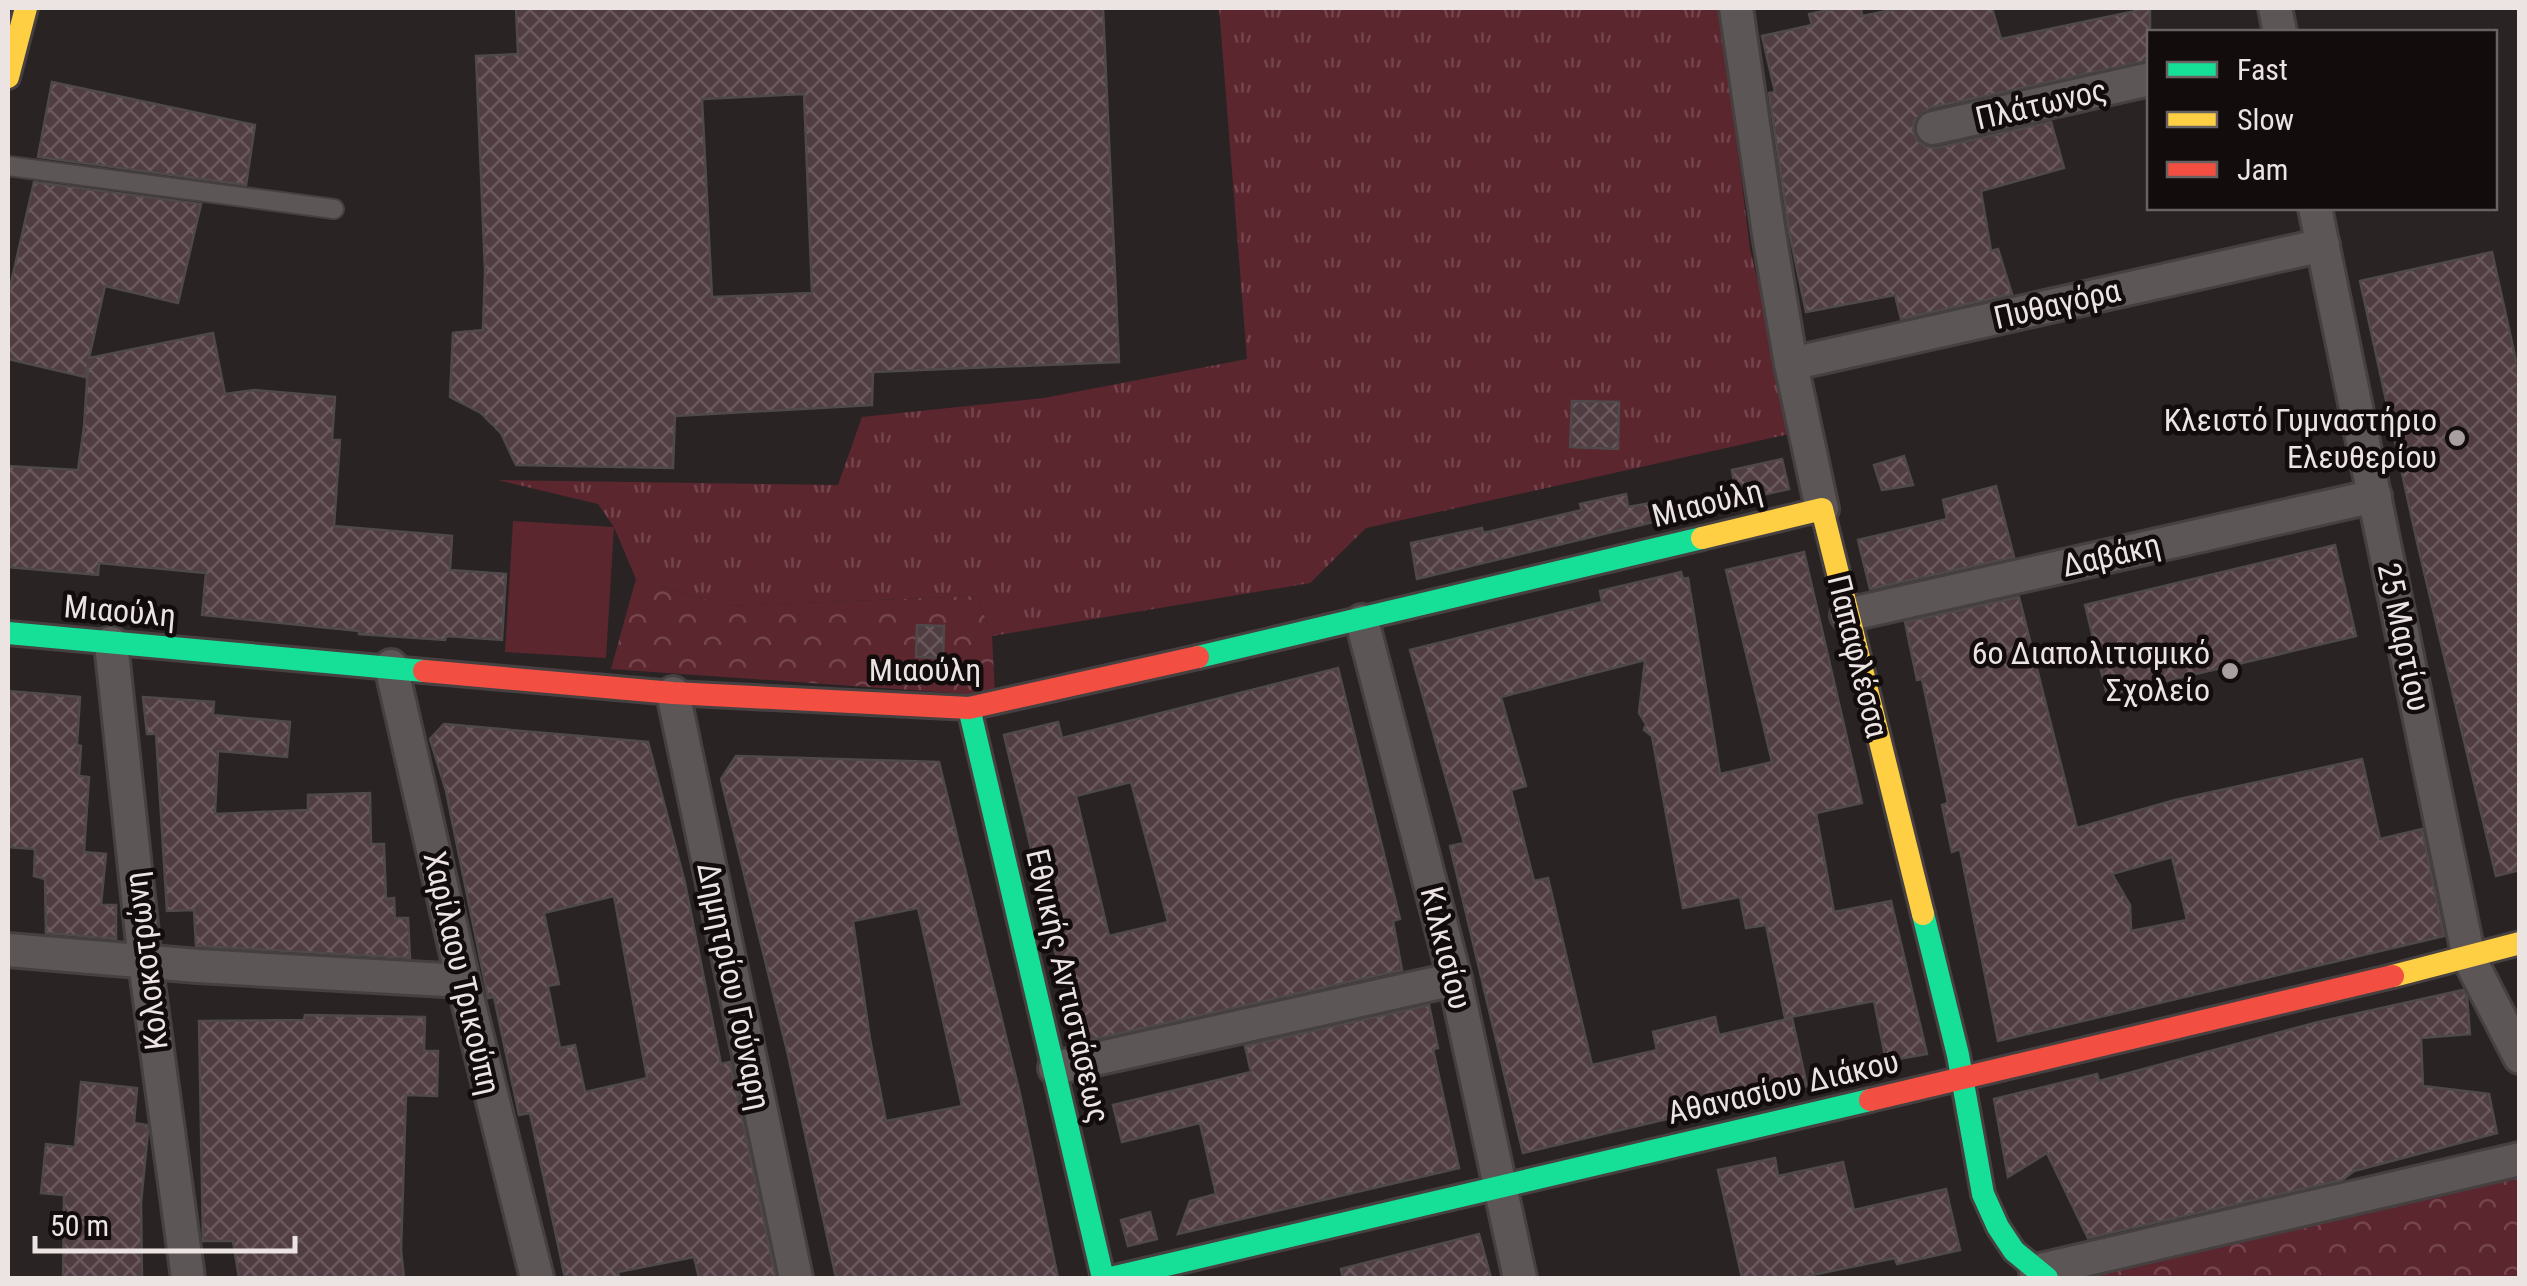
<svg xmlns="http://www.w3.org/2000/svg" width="2527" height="1286" font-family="'Roboto Condensed',sans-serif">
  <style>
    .grass { fill: url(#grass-tufts) }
    .park { fill: url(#park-crowns) }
    .garden { fill: #5c262f }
    .building { fill: url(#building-cross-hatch); stroke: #4f494a; stroke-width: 2.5; fill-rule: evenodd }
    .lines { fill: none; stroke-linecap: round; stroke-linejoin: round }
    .lane-casing { stroke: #464041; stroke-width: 22 }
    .street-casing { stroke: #464041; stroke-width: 38 }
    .fast-casing { stroke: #464041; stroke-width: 28 }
    .slow-casing { stroke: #464041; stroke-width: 28 }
    .jam-casing { stroke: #464041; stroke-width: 28 }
    .lane { stroke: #5c5657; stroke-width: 18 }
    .street { stroke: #5c5657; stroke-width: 32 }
    .fast { stroke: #16e098; stroke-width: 22 }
    .slow { stroke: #ffcf43; stroke-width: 22 }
    .jam { stroke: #f24e42; stroke-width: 22 }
    .poi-dot { fill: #a8a0a0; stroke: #120c0c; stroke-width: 4 }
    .labels { text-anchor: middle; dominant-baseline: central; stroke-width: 9; stroke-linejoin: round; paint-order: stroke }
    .street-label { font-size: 32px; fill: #ece3e3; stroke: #120c0c }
    .poi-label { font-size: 32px; fill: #ece3e3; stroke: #120c0c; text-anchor: end }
  </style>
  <defs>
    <pattern id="grass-tufts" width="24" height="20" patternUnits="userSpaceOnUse" patternTransform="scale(2.5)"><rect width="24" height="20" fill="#5c262f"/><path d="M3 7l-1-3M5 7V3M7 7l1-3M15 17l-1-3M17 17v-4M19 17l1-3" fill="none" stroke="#74454d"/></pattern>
    <pattern id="park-crowns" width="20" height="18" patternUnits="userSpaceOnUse" patternTransform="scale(2.5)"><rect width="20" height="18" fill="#5c262f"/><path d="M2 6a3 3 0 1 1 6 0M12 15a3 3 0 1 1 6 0" fill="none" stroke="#74454d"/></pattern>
    <pattern id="building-cross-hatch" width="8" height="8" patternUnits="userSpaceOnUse" patternTransform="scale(2.5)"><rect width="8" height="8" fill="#503d42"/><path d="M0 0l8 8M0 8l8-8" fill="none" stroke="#69595d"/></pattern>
  </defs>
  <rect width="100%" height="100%" fill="#2a2324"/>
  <!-- grass -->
  <polygon class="grass" points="1219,8 1720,8 1750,249 1794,433 1366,528 1310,583 992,636 977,596 727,606 636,579 614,527 598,504 498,480 838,485 862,417 1044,398 1247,359"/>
  <!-- park -->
  <g class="park">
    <polygon points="636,579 727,606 977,596 992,636 995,696 611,669"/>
    <polygon points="2519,1174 2519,1278 2087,1278 2079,1273"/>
  </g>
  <!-- garden -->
  <polygon class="garden" points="513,521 614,527 606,658 505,652"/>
  <!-- building -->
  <g class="building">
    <path d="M516 8H1103L1119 362 873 372 872 405 675 416 673 468 516 465 501 433 481 413 450 397 453 333 483 330 485 271 476 56 518 54ZM804 94 812 293 712 297 702 99Z"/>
    <polygon points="1839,8 1861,8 1862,16 1901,8 1992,8 2001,39 2150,8 2150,60 1929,108 1914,121 1913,131 1918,141 1926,147 1936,148 2051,122 2064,168 1981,191 1991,251 1998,249 2012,294 1901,319 1895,295 1806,312 1789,231 1769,93 1775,92 1762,36 1812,25 1809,14"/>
    <polygon points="52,82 255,125 246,185 38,157"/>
    <polygon points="34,182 201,204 178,303 105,286 89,358 213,333 225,394 254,390 335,397 332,440 340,440 334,526 452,536 450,570 506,574 502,640 446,636 445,640 359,634 359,631 202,615 206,573 99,563 98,575 8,567 8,466 78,470 84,427 88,365 85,377 8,359 8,296"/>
    <polygon points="2492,252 2520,379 2520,870 2496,876 2417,542 2360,281"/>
    <polygon points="1572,401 1619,402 1618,449 1570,447"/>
    <polygon points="1904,456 1913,485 1882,490 1874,465"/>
    <polygon points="1782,459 1789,489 1737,501 1732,470"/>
    <polygon points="1996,486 2014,557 1870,589 1858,540 1947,519 1943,500"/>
    <polygon points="1626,494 1628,507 1651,503 1652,509 1667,506 1670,518 1417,579 1411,543 1482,528 1483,533 1582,510 1580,504"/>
    <polygon points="2335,545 2356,636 2107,695 2085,605"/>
    <polygon points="1804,552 1862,803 1816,813 1834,912 1891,901 1927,1054 1886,1061 1874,1001 1785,1018 1766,925 1746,928 1740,897 1683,908 1652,736 1644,730 1646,724 1639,713 1645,660 1501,697 1526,786 1511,790 1534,881 1548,878 1592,1065 1657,1050 1653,1032 1715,1017 1719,1035 1792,1018 1807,1086 1523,1153 1450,846 1464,843 1410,650 1602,602 1600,591 1681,572 1683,579 1688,578 1720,774 1772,762 1726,570"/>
    <path d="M2019 597 2077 828 2175 800 2362 759 2380 839 2422 829 2444 936 1998 1041 1960 849 1952 852 1942 805 1948 803 1922 679 1917 680 1905 622ZM2172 857 2187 920 2131 931 2130 905 2112 874Z"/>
    <polygon points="917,625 944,626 943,658 916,657"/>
    <path d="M1338 668 1400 919 1393 921 1402 970 1077 1043 1004 735 1058 722 1062 738ZM1131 782 1168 922 1109 936 1076 796Z"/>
    <polygon points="8,691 80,697 77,745 81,746 79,776 89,777 84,852 106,854 101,905 116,905 116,939 46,933 45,879 34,876 35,849 8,847"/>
    <polygon points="143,697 214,702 213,715 290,722 287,757 218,751 215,814 308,810 308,795 370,793 371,844 384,844 386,899 394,898 395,918 408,918 410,958 196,946 194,910 167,911 156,734 147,734"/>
    <path d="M444 724 648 742 685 883 721 1064 730 1062 776 1278H699L694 1257 618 1272 619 1278H565L530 1113 519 1115 494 997 488 998 446 791 430 739ZM614 896 647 1078 585 1092 575 1045 560 1048 548 986 559 984 544 913Z"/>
    <path d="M736 756 939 762 1020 1094 1058 1278H836L788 1055 721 779ZM918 908 962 1106 886 1121 870 1039 853 921Z"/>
    <polygon points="2463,990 2467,997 2470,1034 2421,1038 2423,1086 2489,1094 2497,1133 2354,1171 2342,1180 2088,1238 2047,1153 2008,1177 1994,1099 2097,1074 2099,1081 2318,1022"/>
    <polygon points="1429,1005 1438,1048 1433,1049 1459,1168 1178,1234 1190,1201 1216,1194 1200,1123 1122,1142 1113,1105 1251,1072 1245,1046"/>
    <polygon points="305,1015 425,1017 424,1051 438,1051 437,1096 406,1095 401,1250 404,1278 239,1278 233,1241 203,1241 199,1021 304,1020"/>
    <polygon points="81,1082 137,1088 134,1123 147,1125 148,1131 141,1203 142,1278 63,1278 64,1195 41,1193 46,1144 75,1147"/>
    <polygon points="1775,1158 1778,1176 1843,1162 1854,1210 1946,1189 1960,1250 1897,1264 1895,1258 1798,1278 1742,1278 1718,1170"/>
    <polygon points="1150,1212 1157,1239 1128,1246 1121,1220"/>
    <polygon points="1479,1234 1491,1278 1343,1278 1341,1269"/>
  </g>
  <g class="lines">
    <defs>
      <polyline id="lane" points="8,166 334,209"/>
      <g id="street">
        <polyline points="1736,8 1769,234 1791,364 1822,509"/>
        <polyline points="2275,8 2280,32"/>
        <polyline points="1933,128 2150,79"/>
        <polyline points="2315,208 2469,958 2520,1057"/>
        <polyline points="1791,364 2323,245"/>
        <polyline points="1847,615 2375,496"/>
        <polyline points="1362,621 1455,979 1520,1278"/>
        <polyline points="111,643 145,962 188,1278"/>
        <polyline points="391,666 463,981 537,1278"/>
        <polyline points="673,693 796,1278"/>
        <polyline points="8,950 198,966 463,981"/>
        <polyline points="1055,1068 1455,979"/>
        <polyline points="2036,1271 2520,1159"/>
      </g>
      <g id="fast">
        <polyline points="8,633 424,671"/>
        <polyline points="1198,657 1702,538"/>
        <polyline points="969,708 1103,1278"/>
        <polyline points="1923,914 1958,1055 1983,1194 1998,1227 2014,1251 2047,1278"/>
        <polyline points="1111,1278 1870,1100"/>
      </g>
      <g id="slow">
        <polyline points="8,77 26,8"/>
        <polyline points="1702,538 1822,509 1923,914"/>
        <polyline points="2393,976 2520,943"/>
      </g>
      <g id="jam">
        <polyline points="424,671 673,693 969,708 1198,657"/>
        <polyline points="1870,1100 2393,976"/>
      </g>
    </defs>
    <!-- lane casing -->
    <use href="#lane" class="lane-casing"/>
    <!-- street casing -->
    <use href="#street" class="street-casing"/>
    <!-- fast casing -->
    <use href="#fast" class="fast-casing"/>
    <!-- slow casing -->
    <use href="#slow" class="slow-casing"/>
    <!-- jam casing -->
    <use href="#jam" class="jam-casing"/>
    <!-- lane -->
    <use href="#lane" class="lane"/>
    <!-- street -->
    <use href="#street" class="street"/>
    <!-- fast -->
    <use href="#fast" class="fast"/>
    <!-- slow -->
    <use href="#slow" class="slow"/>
    <!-- jam -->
    <use href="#jam" class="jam"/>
  </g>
  <!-- markers -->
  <g class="poi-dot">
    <circle cx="2457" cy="438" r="10"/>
    <circle cx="2230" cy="671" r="10"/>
  </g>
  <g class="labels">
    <!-- street labels -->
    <g class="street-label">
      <text transform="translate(2041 104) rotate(-13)">Πλάτωνος</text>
      <text transform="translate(2057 304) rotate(-13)">Πυθαγόρα</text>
      <text transform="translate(1707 503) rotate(-14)">Μιαούλη</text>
      <text transform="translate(2111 555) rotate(-13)">Δαβάκη</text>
      <text transform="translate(120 611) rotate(5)">Μιαούλη</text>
      <text transform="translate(2404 637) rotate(78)">25 Μαρτίου</text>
      <text transform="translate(1858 656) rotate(76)">Παπαφλέσσα</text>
      <text x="925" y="670">Μιαούλη</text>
      <text transform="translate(1446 948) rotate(76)">Κιλκισίου</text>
      <text transform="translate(146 961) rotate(-97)">Κολοκοτρώνη</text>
      <text transform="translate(462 973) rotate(77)">Χαρίλαου Τρικούπη</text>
      <text transform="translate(734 986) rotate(78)">Δημητρίου Γούναρη</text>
      <text transform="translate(1068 986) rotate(77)">Εθνικής Αντιστάσεως</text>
      <text transform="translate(1783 1087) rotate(-13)">Αθανασίου Διάκου</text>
    </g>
    <!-- poi labels -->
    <g class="poi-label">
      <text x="2437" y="420">Κλειστό Γυμναστήριο<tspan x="2437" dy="37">Ελευθερίου</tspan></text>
      <text x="2210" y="653">6ο Διαπολιτισμικό<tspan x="2210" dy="37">Σχολείο</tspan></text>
    </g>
  </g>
  <!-- border -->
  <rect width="2527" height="1286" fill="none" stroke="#ece3e3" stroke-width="20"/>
  <!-- legend -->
  <rect x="2147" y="30" width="350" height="180" fill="#120c0c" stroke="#696262" stroke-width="2.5"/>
  <rect x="2167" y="62" width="50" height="15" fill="#16e098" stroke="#696262" stroke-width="2.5"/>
  <text x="2237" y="80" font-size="30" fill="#ece3e3">Fast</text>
  <rect x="2167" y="112" width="50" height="15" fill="#ffcf43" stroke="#696262" stroke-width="2.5"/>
  <text x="2237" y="130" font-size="30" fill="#ece3e3">Slow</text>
  <rect x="2167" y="162" width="50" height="15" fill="#f24e42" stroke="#696262" stroke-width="2.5"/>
  <text x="2237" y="180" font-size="30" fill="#ece3e3">Jam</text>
  <!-- scale -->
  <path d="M35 1236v15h260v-15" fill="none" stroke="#ece3e3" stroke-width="5"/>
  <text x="50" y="1236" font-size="30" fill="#ece3e3" stroke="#120c0c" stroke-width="8" paint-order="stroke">50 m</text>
</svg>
